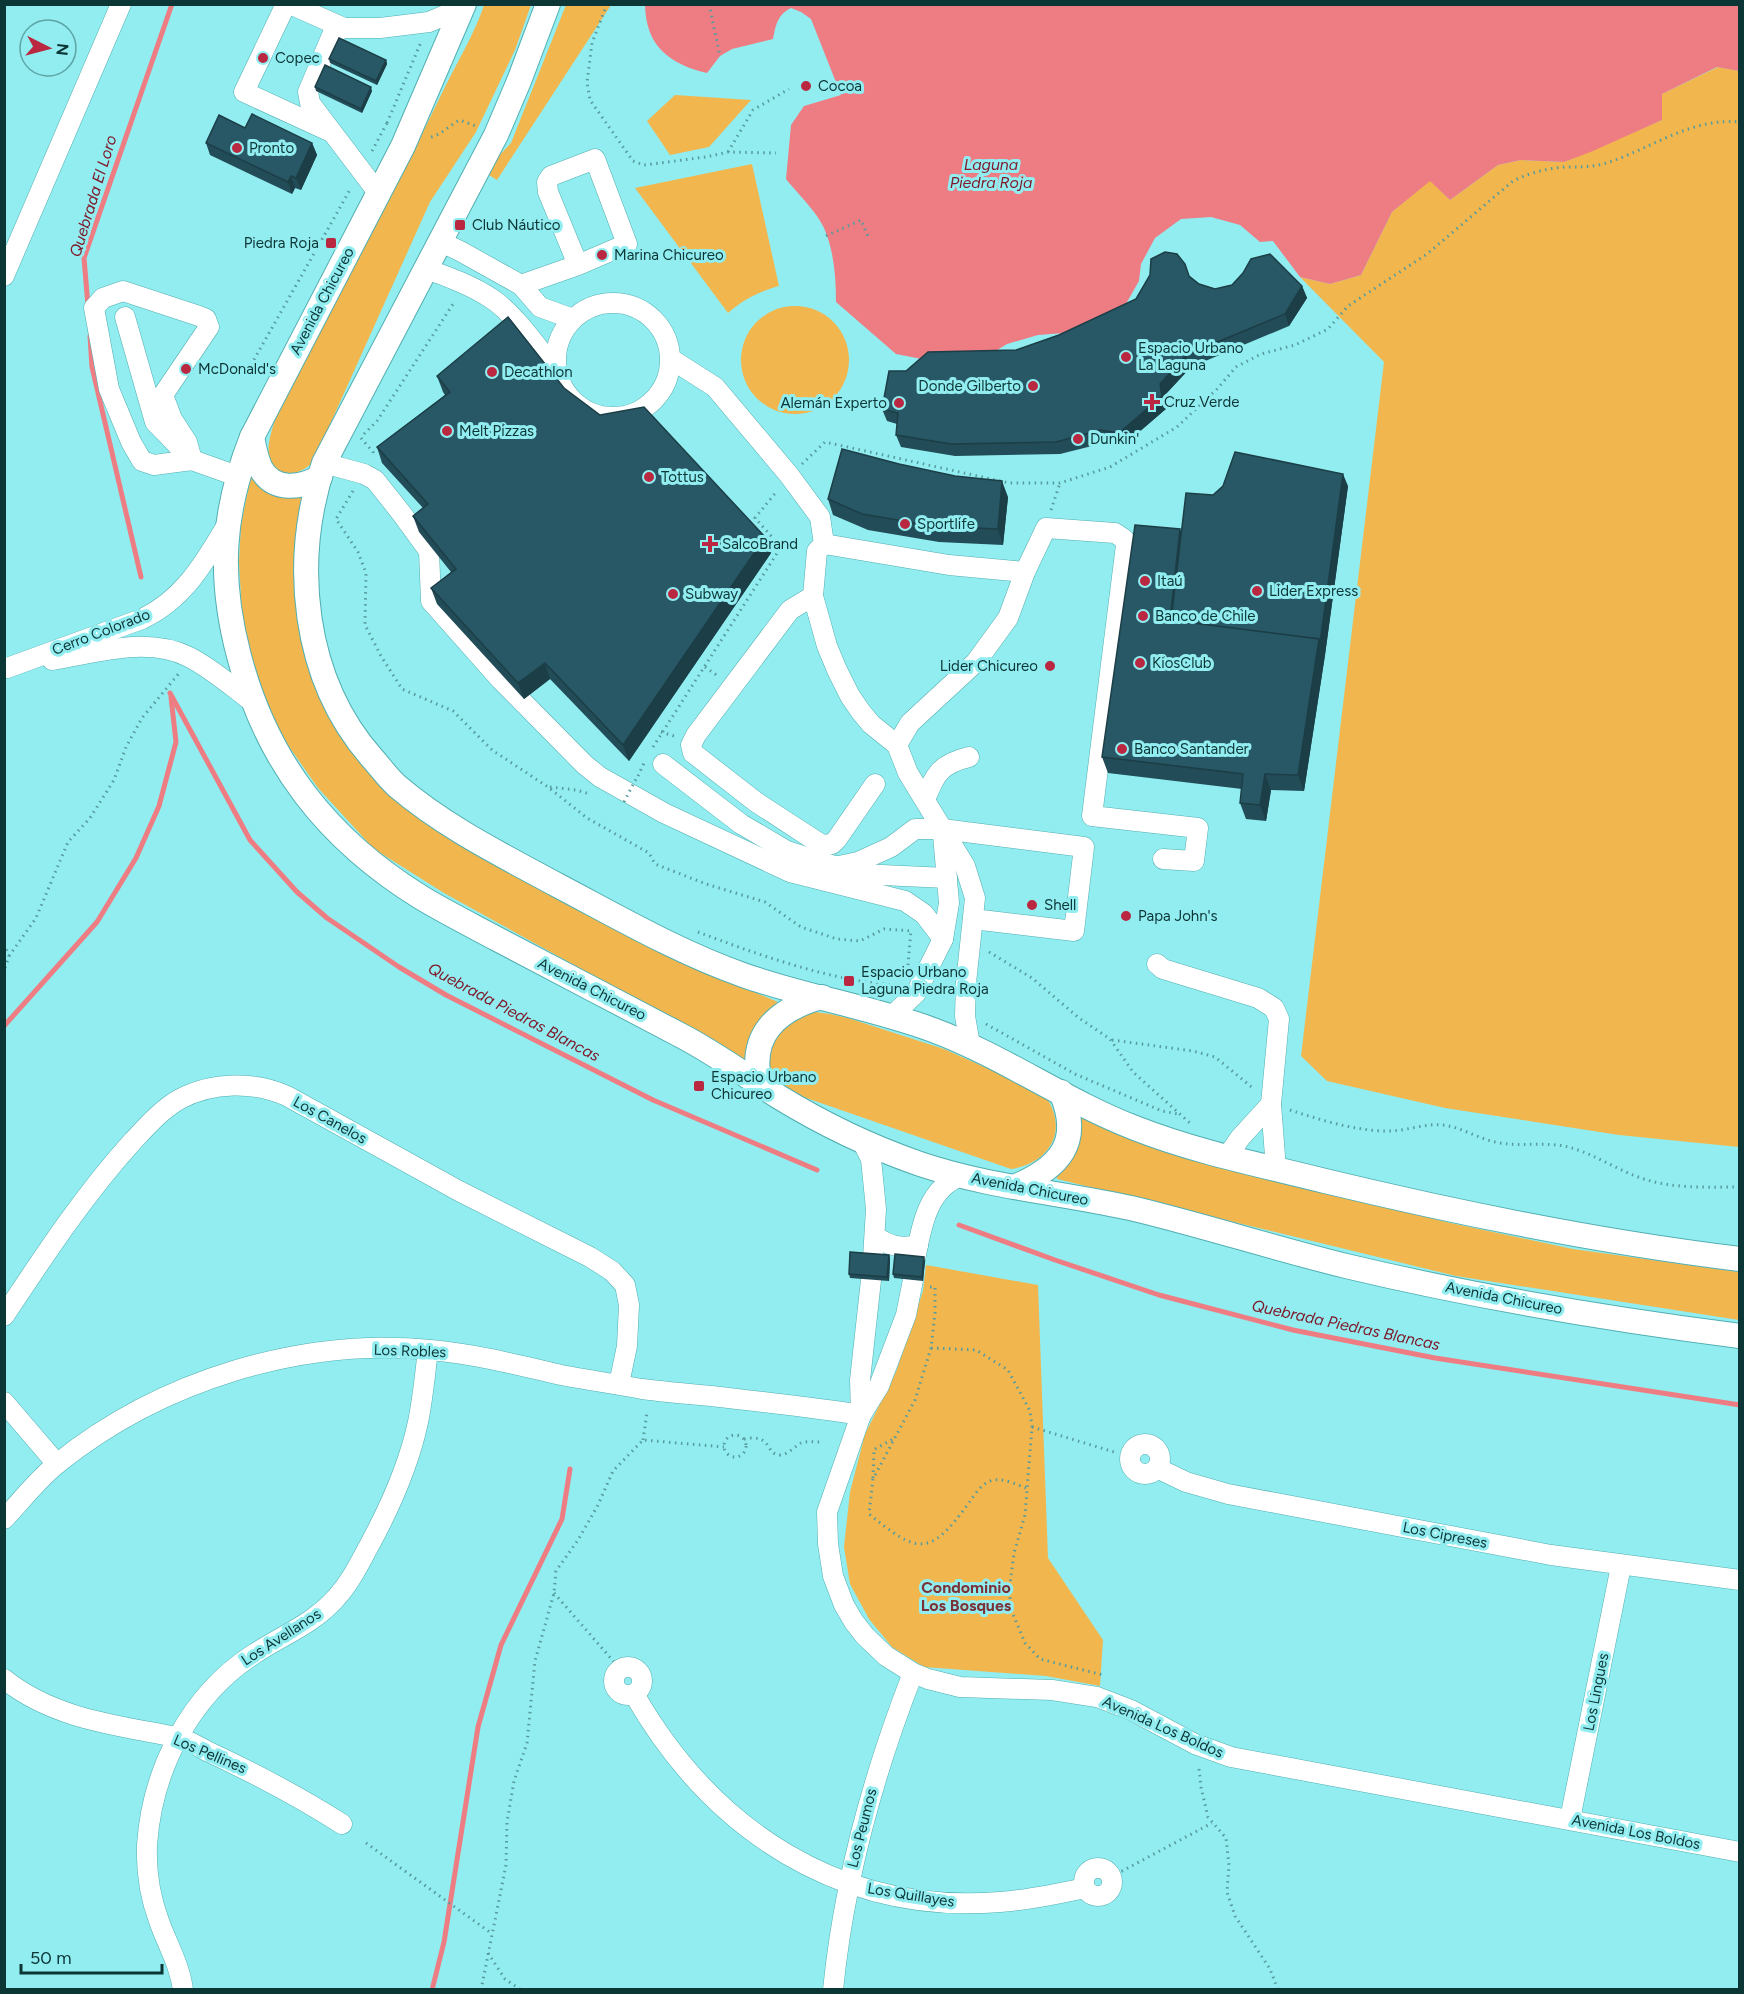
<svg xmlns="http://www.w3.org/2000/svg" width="1744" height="1994" font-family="Figtree,sans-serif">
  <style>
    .green { fill: #f2b64f }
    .water { fill: #ee7d83 }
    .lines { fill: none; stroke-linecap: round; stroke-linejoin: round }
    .stream { stroke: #ee7d83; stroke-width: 5 }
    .minor-casing { stroke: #51aeb0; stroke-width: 21 }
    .major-casing { stroke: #51aeb0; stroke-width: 26 }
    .path { stroke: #569b9d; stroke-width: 3; stroke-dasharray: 1.5 4.5; stroke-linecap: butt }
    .minor { stroke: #fff; stroke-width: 20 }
    .major { stroke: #fff; stroke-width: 24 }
    .path-bridge { stroke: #569b9d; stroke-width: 3; stroke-dasharray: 1.5 4.5; stroke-linecap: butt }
    .wall { fill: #224c57 }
    .shaded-wall { fill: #1c3e47 }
    .building { fill: #285865; stroke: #1c3e47; stroke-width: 1.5 }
    .poi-dot { fill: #b92840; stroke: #92edf0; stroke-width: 2 }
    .labels { text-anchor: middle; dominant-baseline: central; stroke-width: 6; stroke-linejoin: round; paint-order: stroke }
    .poi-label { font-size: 15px; fill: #0c3536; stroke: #92edf0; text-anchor: start }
    .street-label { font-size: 15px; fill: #0c3536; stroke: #92edf0 }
    .water-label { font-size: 16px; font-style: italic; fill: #7e1728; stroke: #92edf0 }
    .neighbourhood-label { font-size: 16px; font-weight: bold; fill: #7a3238; stroke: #92edf0 }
  </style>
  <rect width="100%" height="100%" fill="#92edf0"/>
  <!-- green -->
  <g class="green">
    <path d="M484 5H531L515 50 476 132 430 202 314 460C301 478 273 479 269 455 264 423 313 344 329 314 368 240 407 166 443 91 456 64 475 33 484 5Z"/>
    <polygon points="566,5 611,5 497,180 484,172 511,143"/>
    <polygon points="1718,67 1739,71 1739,1147 1619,1135 1445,1108 1327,1081 1301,1056 1384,362 1300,277 1330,284 1361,275 1392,212 1430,180 1450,200 1498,165 1521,160 1564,162 1662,120 1662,94"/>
    <polygon points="675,95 751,100 709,147 670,155 647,121"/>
    <path d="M752 164 779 286C758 292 744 299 728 313L635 188Z"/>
    <circle cx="795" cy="360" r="54"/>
    <polygon points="252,470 302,498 295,557 296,596 300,630 331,715 364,767 420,816 742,987 778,1002 765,1013 754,1027 746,1060 444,893 374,849 318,788 278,731 262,695 250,653 242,614 239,562 241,525"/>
    <path d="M815 1012 830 1014 848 1018 944 1049 1043 1093C1070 1127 1052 1163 1011 1169L789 1092C764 1073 762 1048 786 1027 790 1023 795 1017 801 1015 805 1013 811 1013 815 1012Z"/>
    <polygon points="1076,1115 1137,1141 1446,1222 1573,1249 1739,1272 1739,1320 1456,1276 1057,1179 1057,1173"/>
    <polygon points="926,1265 1038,1285 1048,1558 1103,1640 1100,1686 1046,1676 924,1667 892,1647 869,1619 850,1584 844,1547 850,1492 865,1434 896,1372 923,1291"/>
  </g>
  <!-- water -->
  <path class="water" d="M645 5H1739V71L1717 67 1662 94V120L1593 151 1564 162 1521 160 1498 165 1450 200 1430 181 1392 212 1361 275 1330 284 1300 277 1273 241 1260 242 1240 225 1211 217 1181 219 1155 238 1141 264 1139 281 1123 309 1078 332 1038 335 1007 344 968 368 896 354 836 302C836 277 834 251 824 228 817 212 797 193 786 179L791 125 804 106 841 95 811 19 801 12 791 8C777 15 776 25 773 39L732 49 720 56 707 73C669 64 646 46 645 5Z"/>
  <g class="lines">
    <!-- stream -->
    <g class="stream">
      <polyline points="88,306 84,258 172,4"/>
      <polyline points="90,336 92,367 141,577"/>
      <polyline points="170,693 250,840 297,892 327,918 399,967 446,995 653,1100 817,1170"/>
      <polyline points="4,1026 97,922 136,858 159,806 176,742 171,697"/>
      <polyline points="959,1225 1055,1260 1159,1295 1293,1330 1435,1358 1740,1405"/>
      <polyline points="432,1990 444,1942 478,1727 501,1645 562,1519 570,1469"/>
    </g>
    <defs>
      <g id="minor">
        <polyline points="286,4 244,92 331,132"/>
        <polyline points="290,4 344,28"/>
        <polyline points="379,194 310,103 308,92 333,33 344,28 380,28 429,22 462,8"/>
        <polyline points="439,241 460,251 521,285 540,307 573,319"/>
        <path d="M425 269C445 275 475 287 492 299 514 313 540 351 557 372"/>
        <polyline points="4,276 121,4"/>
        <polyline points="521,285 578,265 627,244 595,159 551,176 547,182 548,192 578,265"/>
        <polygon points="123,291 199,316 206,319 209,327 163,395 172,419 187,442 192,460 154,465 142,461 131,442 109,389 94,308 103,298"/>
        <circle cx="613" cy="360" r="57"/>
        <polyline points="125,317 155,422 192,460 237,476"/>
        <polyline points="671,359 715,387 789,475 820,517 824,544 817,551 813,596 827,646 837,670 850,696 861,712 871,724 897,745 908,773 965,866 975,898 966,983 965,1016 970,1045"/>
        <polyline points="324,463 364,474 375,480 402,514 429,551 431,601 501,680 585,765 600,777 664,813 790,872 905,901 924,914 943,939"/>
        <polyline points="824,544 949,565 1025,572"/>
        <polyline points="813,596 790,610 696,735 691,745 693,753 756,802 822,845 832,844 837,839 875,784"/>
        <path d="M52 660C96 653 147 636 189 657 211 668 234 688 254 703"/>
        <path d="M7 668 142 619C184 599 204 563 227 525"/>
        <polyline points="897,745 910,723 976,662 1008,618 1025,572 1046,528 1115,533 1124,539 1126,545 1092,816 1198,828 1194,861 1163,859"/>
        <polyline points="663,764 741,824 787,851 860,874 947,878"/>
        <path d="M925 800C935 774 940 764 969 757"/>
        <polyline points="839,866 858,862 891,847 915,829 942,829 1084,847 1074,931 973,919"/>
        <polyline points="1157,964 1163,969 1258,998 1274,1008 1279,1019 1271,1104 1276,1169"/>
        <polyline points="892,1016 916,993 943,939 949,903 943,835"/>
        <polyline points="862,1141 871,1159 876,1209 873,1258"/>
        <polyline points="1227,1157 1240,1138 1271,1104"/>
        <path d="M875 1236C889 1246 901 1249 918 1245"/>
        <path d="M915 1260C921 1229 927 1187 962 1176"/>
        <polyline points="913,1280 906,1315 879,1386 861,1415 827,1512 828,1544 833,1576 844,1605 854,1622 865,1636 886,1656 913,1673 928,1679 960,1687 1052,1690 1097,1697 1131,1710 1195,1744 1231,1757 1740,1852"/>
        <path d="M4 1316C44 1256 84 1195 132 1142 147 1126 162 1109 180 1099 212 1082 254 1081 287 1096L459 1191 590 1257 612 1271 625 1285 629 1305 627 1346 619 1384"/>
        <polyline points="4,1402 57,1464"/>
        <polyline points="861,1415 860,1380 871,1280"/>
        <circle cx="1145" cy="1459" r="15"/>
        <polyline points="1157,1468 1186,1482 1228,1494 1551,1555 1740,1580"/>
        <path d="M4 1519C22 1500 38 1479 58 1463 160 1381 301 1337 431 1350 475 1354 518 1365 561 1375 588 1380 615 1384 642 1389 665 1392 688 1394 711 1396 761 1402 811 1407 861 1415"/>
        <circle cx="628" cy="1681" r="14"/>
        <path d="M4 1679C54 1719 116 1725 176 1737 187 1739 199 1747 209 1752 256 1774 298 1796 342 1824"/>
        <path d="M634 1694C712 1830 840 1915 1000 1902 1029 1900 1057 1894 1085 1888"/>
        <polyline points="1570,1819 1621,1566"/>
        <circle cx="1098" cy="1882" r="14"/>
        <path d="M183 1990C180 1965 167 1944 159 1921 150 1897 146 1871 147 1845 152 1770 190 1695 254 1654 283 1635 313 1624 336 1598 351 1582 360 1562 370 1544 391 1505 409 1465 418 1422 423 1398 425 1374 428 1350"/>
        <path d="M833 1990C844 1880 873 1775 913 1673"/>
      </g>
      <g id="major">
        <path d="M464 4 403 146 252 437C222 512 218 577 239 656 267 763 328 840 422 898 447 913 473 926 499 940 559 972 620 1003 680 1035 715 1053 746 1076 779 1097 823 1124 871 1147 920 1164 991 1188 1066 1193 1139 1210 1208 1227 1277 1249 1346 1266 1476 1297 1608 1319 1740 1336"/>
        <path d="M548 4 519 81 496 135 324 463C291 562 302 679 373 759 381 768 388 778 397 786 445 827 502 855 557 885 618 917 678 952 743 975 805 997 871 1007 933 1030 1003 1056 1065 1101 1135 1128 1196 1152 1261 1165 1325 1181 1462 1214 1599 1242 1740 1259"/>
        <path d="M252 437C254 447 256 459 261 469 274 492 301 488 320 477"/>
        <path d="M760 1084C748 1035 777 1009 822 997"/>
        <path d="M1014 1187C1059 1168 1083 1143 1061 1092"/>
      </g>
    </defs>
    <!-- minor casing -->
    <use href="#minor" class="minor-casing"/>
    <!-- major casing -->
    <use href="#major" class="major-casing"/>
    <!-- path -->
    <g class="path">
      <polyline points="607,4 592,43 587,82 590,100 633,161 644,165 706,157 728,152 776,153"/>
      <polyline points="709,4 720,56"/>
      <polyline points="387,123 421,42"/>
      <path d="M431 137C443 134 449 125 460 120L478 127"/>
      <polyline points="372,151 387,123 390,125"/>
      <polyline points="728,152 753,110 789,89"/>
      <polyline points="826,236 861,220 868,236"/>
      <polyline points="251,365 351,188"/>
      <polyline points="364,434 377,421 455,301"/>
      <polyline points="361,438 373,452 372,457"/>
      <path d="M802 464 825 442 1009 483H1060L1110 467 1177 427 1217 389 1236 367 1261 354 1295 345 1328 329 1348 306 1427 254 1513 181C1529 173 1548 168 1566 167 1579 167 1591 167 1603 164 1648 151 1690 117 1740 122"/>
      <polyline points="353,491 336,519 358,552 366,573 365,625 381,656 402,689 453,711 492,750 548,787 587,818 649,853 655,864 706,884 765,902 801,927 837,939 860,941 884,929 913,931"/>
      <polyline points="1051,510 1060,483"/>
      <polyline points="705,667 718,676"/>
      <polyline points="661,732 674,736"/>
      <polyline points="653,747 781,547 755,518 777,491"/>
      <polyline points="638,776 644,763"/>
      <polyline points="550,787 576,790 590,794"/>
      <path d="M698 932C756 954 834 982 896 985"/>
      <polyline points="4,944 9,956 4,971"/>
      <polyline points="989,952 1032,978 1079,1018 1110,1039 1133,1072 1191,1124"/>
      <polyline points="9,956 36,918 68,842 90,818 114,780 126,747 142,718 180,672"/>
      <polyline points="908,965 911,930"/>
      <polyline points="986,1024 1075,1074 1162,1111 1178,1114"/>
      <polyline points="1112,1040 1193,1051 1215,1057 1254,1089"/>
      <path d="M1290 1110C1321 1120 1355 1131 1388 1131 1407 1131 1425 1123 1443 1125 1461 1127 1477 1138 1495 1142 1517 1147 1541 1142 1564 1146 1592 1152 1616 1170 1644 1179 1674 1189 1708 1187 1740 1187"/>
      <path d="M930 1287H935V1313L931 1348 915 1400 873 1479 869 1514C917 1553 929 1558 968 1504 974 1496 980 1485 990 1481 1002 1477 1015 1484 1026 1488"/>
      <polyline points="931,1348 976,1350 1008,1370 1030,1411 1032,1427 1025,1515 1014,1553 1009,1593 1013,1614 1025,1643 1040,1659 1103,1675"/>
      <polyline points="1032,1427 1114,1452"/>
      <circle cx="735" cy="1446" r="11"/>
      <path d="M744 1439C773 1433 765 1455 780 1455 788 1455 795 1446 801 1443 807 1441 814 1442 821 1442"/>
      <polyline points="643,1440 647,1413"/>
      <polyline points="875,1449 893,1439"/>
      <polyline points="873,1478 874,1450"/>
      <polyline points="554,1593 621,1670"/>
      <polyline points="1199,1769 1201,1787 1208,1817 1226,1838 1229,1865 1227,1892 1235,1916 1270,1969 1278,1990"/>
      <polyline points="366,1843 491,1933"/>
      <polyline points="1111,1877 1212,1823"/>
      <polyline points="488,1953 505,1979 521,1990"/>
      <polyline points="481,1990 506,1865 507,1822 514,1781 527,1743 535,1661 554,1593 556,1571 578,1540 598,1505 613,1471 643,1440 724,1447"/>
    </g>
    <!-- minor -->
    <use href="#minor" class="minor"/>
    <!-- major -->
    <use href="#major" class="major"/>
    <!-- path-bridge -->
    <polyline class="path-bridge" points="624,802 636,779"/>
  </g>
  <!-- wall -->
  <g class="wall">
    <polygon points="329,59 386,60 387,64 377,85 330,63"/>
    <polygon points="315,87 372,91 362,113 316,91"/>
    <polygon points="245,128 312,143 317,155 301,190 295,188 292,194 210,155 206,143"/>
    <polygon points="1189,276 1199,284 1215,289 1302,286 1307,298 1289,326 1191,367 1164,396 1167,408 1124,445 1104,443 1060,454 955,456 901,447 896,435 897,424 887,421 882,409 906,371 1016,350 1059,335 1136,299"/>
    <polygon points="437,376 564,388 771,553 629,761 550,679 524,699 437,604 431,588 451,572 419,532 413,516 423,508 382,463 377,447 445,395 443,392"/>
    <polygon points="1348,486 1325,655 1304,791 1271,790 1266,821 1246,819 1240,803 1242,789 1108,773 1102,757 1180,529 1181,533 1213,495"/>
    <polygon points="1008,497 1003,545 939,542 868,530 833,515 828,499"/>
    <polygon points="889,1255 890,1259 889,1281 850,1278 849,1274"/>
    <polygon points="925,1261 923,1281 894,1278 893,1274"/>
  </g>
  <!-- shaded-wall -->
  <g class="shaded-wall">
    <polygon points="386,60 387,64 377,85 376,81"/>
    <polygon points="371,87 372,91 362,113 361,109"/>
    <polygon points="312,143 317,155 301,190 296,178"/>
    <polygon points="291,176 295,188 292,194 288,182"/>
    <polygon points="1302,286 1307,298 1289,326 1285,314"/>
    <polygon points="1186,355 1191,367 1164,396 1167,408 1124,445 1119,433 1160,384"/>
    <polygon points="1343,474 1348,486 1325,655 1320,643"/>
    <polygon points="1002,481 1008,497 1003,545 998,529"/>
    <polygon points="1180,529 1186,545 1177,625 1170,620"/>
    <polygon points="765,537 771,553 629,761 623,745"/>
    <polygon points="1319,639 1325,655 1304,791 1298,775"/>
    <polygon points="545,663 550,679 524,699 518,683"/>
    <polygon points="1265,774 1271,790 1266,821 1260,805"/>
    <polygon points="889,1255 890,1259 889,1281 887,1277"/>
    <polygon points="924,1257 925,1261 923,1281 922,1277"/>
  </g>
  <!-- building -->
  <g class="building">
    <polygon points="339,38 386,60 376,81 329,59"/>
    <polygon points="325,65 371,87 361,109 315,87"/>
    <polygon points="252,114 312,143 296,178 291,176 288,182 206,143 219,115 245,128"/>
    <polygon points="1165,252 1177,254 1185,264 1189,276 1199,284 1215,289 1232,285 1243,273 1251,259 1270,254 1302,286 1285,314 1186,355 1160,384 1162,396 1119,433 1100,430 1056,442 951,444 896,435 898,413 882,409 889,371 906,371 928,352 1016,350 1059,335 1136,299 1150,275 1151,259"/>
    <polygon points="508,317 564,388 600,415 644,407 765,537 623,745 545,663 518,683 431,588 456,569 413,516 428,504 377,447 450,392 437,376"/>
    <polygon points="842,449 899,464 955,476 1002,481 998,529 933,526 862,514 828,499"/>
    <polygon points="1235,452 1343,474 1320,643 1319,639 1171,621 1186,493 1213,495 1223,486"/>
    <polygon points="1135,525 1180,529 1170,620 1319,639 1298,775 1265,774 1260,805 1240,803 1243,774 1102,757"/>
    <polygon points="850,1252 889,1255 887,1277 849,1274"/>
    <polygon points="895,1254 924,1257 922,1277 893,1274"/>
  </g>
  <!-- markers -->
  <g class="poi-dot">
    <circle cx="263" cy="58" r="6"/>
    <circle cx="806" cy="86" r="6"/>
    <circle cx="237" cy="148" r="6"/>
    <rect x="454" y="219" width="12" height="12" rx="3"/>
    <rect x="325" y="237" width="12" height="12" rx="3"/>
    <circle cx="602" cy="255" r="6"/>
    <circle cx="1126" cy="357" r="6"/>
    <circle cx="186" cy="369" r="6"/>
    <circle cx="492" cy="372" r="6"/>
    <circle cx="1033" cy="386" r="6"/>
    <path d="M1149 393h6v6h6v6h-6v6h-6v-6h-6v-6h6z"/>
    <circle cx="899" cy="403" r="6"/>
    <circle cx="447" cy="431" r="6"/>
    <circle cx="1078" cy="439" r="6"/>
    <circle cx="649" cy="477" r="6"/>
    <circle cx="905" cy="524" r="6"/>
    <path d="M707 535h6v6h6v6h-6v6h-6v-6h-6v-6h6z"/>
    <circle cx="1145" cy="581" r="6"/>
    <circle cx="1257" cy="591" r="6"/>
    <circle cx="673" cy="594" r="6"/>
    <circle cx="1143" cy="616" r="6"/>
    <circle cx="1140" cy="663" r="6"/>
    <circle cx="1050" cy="666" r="6"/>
    <circle cx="1122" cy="749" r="6"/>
    <circle cx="1032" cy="905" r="6"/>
    <circle cx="1126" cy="916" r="6"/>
    <rect x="843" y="975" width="12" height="12" rx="3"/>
    <rect x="693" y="1080" width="12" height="12" rx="3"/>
  </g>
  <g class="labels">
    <!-- poi labels -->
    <g class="poi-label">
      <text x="275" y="58">Copec</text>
      <text x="818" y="86">Cocoa</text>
      <text x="249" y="148">Pronto</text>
      <text x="472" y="225">Club Náutico</text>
      <text x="319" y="243" text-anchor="end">Piedra Roja</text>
      <text x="614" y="255">Marina Chicureo</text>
      <text x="1138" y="348">Espacio Urbano<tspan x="1138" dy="17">La Laguna</tspan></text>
      <text x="198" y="369">McDonald's</text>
      <text x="504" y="372">Decathlon</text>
      <text x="1021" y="386" text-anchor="end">Donde Gilberto</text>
      <text x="1164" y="402">Cruz Verde</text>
      <text x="887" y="403" text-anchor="end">Alemán Experto</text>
      <text x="459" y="431">Melt Pizzas</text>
      <text x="1090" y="439">Dunkin'</text>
      <text x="661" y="477">Tottus</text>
      <text x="917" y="524">Sportlife</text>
      <text x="722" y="544">SalcoBrand</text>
      <text x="1157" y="581">Itaú</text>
      <text x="1269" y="591">Lider Express</text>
      <text x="685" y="594">Subway</text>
      <text x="1155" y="616">Banco de Chile</text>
      <text x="1152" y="663">KiosClub</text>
      <text x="1038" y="666" text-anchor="end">Lider Chicureo</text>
      <text x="1134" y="749">Banco Santander</text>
      <text x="1044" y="905">Shell</text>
      <text x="1138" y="916">Papa John's</text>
      <text x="861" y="972">Espacio Urbano<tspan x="861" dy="17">Laguna Piedra Roja</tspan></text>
      <text x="711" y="1077">Espacio Urbano<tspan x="711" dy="17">Chicureo</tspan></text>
    </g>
    <!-- street labels -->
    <g class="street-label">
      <text transform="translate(322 301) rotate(-62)">Avenida Chicureo</text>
      <text transform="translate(101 632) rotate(-21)">Cerro Colorado</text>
      <text transform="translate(592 989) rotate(27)">Avenida Chicureo</text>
      <text transform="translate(330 1120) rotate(29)">Los Canelos</text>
      <text transform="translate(1030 1189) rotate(11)">Avenida Chicureo</text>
      <text transform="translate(1504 1298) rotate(11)">Avenida Chicureo</text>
      <text transform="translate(410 1351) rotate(2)">Los Robles</text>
      <text transform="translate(1445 1535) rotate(11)">Los Cipreses</text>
      <text transform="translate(281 1637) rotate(-33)">Los Avellanos</text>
      <text transform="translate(1596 1692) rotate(-79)">Los Lingues</text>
      <text transform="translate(1163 1727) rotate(24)">Avenida Los Boldos</text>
      <text transform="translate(210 1754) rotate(23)">Los Pellines</text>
      <text transform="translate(862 1828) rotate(-76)">Los Peumos</text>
      <text transform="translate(1636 1832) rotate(11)">Avenida Los Boldos</text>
      <text transform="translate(911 1895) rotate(9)">Los Quillayes</text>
    </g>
    <!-- water labels -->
    <g class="water-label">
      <text x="991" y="164">Laguna<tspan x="991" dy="18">Piedra Roja</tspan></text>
      <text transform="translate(93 196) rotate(-73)">Quebrada El Loro</text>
      <text transform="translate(514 1012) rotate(28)">Quebrada Piedras Blancas</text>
      <text transform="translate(1346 1325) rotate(12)">Quebrada Piedras Blancas</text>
    </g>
    <!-- neighbourhood labels -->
    <g class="neighbourhood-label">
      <text x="966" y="1587">Condominio<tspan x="966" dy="18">Los Bosques</tspan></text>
    </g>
  </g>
  <!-- border -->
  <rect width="1744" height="1994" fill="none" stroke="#0c3536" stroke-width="12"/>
  <!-- north arrow -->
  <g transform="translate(48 48) rotate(96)"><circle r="28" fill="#92edf0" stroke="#5ca3a6" stroke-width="1.5"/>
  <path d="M0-4.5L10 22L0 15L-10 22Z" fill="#b92840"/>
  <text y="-9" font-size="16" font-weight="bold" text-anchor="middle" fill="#0c3536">N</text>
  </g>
  <!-- scale -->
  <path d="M21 1964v9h141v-9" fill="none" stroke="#0c3536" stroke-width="3"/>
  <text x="30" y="1964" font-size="18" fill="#0c3536" stroke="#92edf0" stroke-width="4.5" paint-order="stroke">50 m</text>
</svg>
